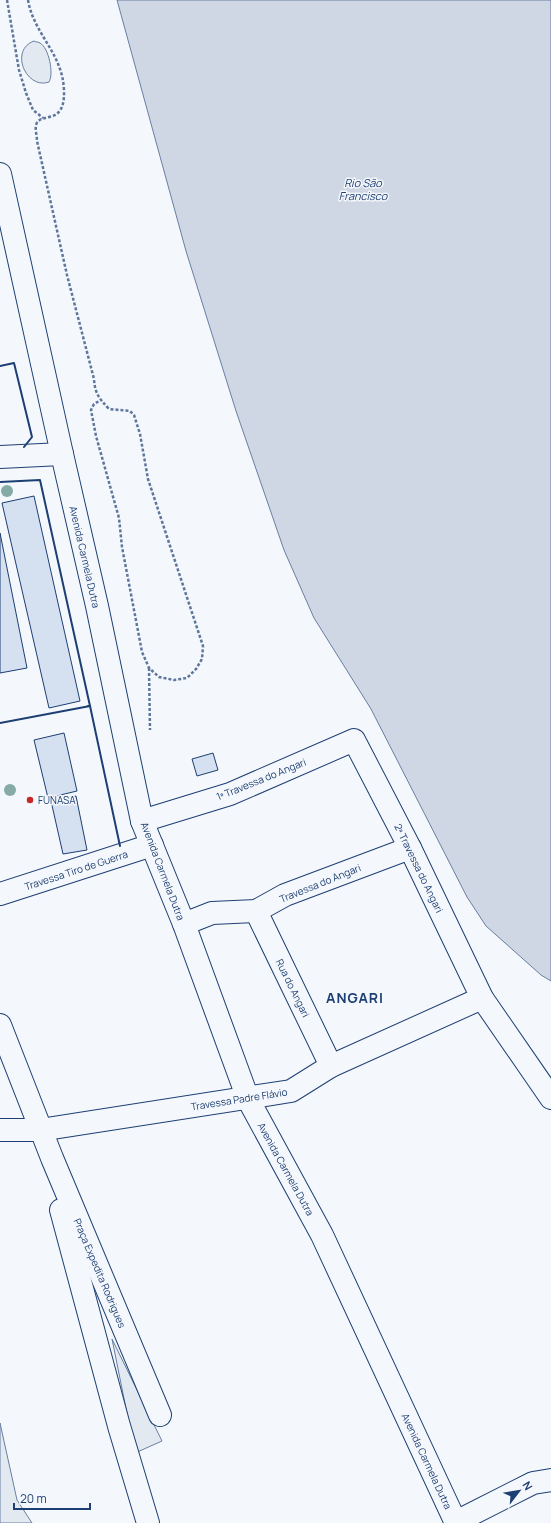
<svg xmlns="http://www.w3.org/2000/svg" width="551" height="1523" font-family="Manrope,sans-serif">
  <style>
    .green { fill: #e3e9f0; stroke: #687fa3 }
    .water { fill: #cfd7e4; stroke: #687fa3 }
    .building { fill: #d5e0f0; stroke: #1d3f73 }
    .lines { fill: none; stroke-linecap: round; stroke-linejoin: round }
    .minor-casing { stroke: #1d3f73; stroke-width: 24 }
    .path { stroke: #5e769c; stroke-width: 2.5; stroke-dasharray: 3 2; stroke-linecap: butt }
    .minor { stroke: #f4f7fb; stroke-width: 22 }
    .wall { stroke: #1d3f73; stroke-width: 2 }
    .tree { fill: #86aba6 }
    .poi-dot { fill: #c62828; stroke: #f4f7fb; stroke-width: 1.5 }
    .labels { text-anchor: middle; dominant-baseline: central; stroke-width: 3; stroke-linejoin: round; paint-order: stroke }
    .street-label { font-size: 10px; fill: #1d3f73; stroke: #f4f7fb }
    .poi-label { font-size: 10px; fill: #1d3f73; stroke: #f4f7fb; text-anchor: start }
    .water-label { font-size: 11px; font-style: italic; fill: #1d3f73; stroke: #f4f7fb }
    .district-label { font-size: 14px; font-weight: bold; letter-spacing: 1px; fill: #1d3f73; stroke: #f4f7fb }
  </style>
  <rect width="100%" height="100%" fill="#f4f7fb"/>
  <!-- green -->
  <g class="green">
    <path d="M34 41C35 42 39 42 40 43 49 48 54 74 49 82 26 90 9 50 34 41Z"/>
    <polygon points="112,1339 162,1441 135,1453"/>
    <polygon points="0,1423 17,1500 32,1523 0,1523"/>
  </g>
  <!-- water -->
  <polygon class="water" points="117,0 551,0 551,981 541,975 486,926 467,897 371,709 314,618 284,550 236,411 186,251"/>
  <!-- building -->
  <g class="building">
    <polygon points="34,496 80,701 49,708 2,503"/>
    <polygon points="0,533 27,668 0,673"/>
    <polygon points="64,733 77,791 48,798 34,740"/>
    <polygon points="213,753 218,770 197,776 192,759"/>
    <polygon points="76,796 87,850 63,854 51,801"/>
  </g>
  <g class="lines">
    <defs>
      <g id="minor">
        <polyline points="0,174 62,454 97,606 142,821 184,924 248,1099 322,1235 456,1523"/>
        <polyline points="0,457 62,454"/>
        <polyline points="142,821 230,794 354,740 410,848 482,998 551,1098"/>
        <polyline points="0,894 152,845"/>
        <polyline points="256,911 331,1066"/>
        <polyline points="184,924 212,913 256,911 285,895 410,848"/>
        <polyline points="0,1025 52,1158 160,1415"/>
        <polyline points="0,1130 40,1130 291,1091 331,1066 482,998"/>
        <polyline points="61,1210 119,1426 148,1523"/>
        <polyline points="456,1522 533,1483 551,1480"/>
      </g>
    </defs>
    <!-- minor casing -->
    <use href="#minor" class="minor-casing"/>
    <!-- path -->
    <g class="path">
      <polyline points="7,0 19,70 26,93 33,110 43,118"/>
      <path d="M28 0C34 35 63 53 64 91 65 127 40 111 36 125 35 130 37 136 37 141L67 275 94 379C95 394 99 398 109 409L130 411 134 415 140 434 148 479 203 646 202 659 196 669 187 678 174 680 159 677 149 668 142 652 122 547 119 518 96 436 91 410 94 404 101 400"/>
      <polyline points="149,668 150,730"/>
    </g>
    <!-- minor -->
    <use href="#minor" class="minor"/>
    <!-- wall -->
    <g class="wall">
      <polyline points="0,366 14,363 32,437 24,447"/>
      <polyline points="0,482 40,480 90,706 88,706"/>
      <polyline points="0,723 90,706 120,846"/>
    </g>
  </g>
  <!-- trees -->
  <g class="tree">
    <circle cx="7" cy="491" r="6"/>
    <circle cx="10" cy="790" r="6"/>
  </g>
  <!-- markers -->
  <circle class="poi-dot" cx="30" cy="800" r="4"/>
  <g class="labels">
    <!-- street labels -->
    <g class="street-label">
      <text transform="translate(85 557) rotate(77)">Avenida Carmela Dutra</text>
      <text transform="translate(261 779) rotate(-22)">1ª Travessa do Angari</text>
      <text transform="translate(419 868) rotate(64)">2ª Travessa do Angari</text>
      <text transform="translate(76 870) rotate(-18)">Travessa Tiro de Guerra</text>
      <text transform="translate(163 871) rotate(69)">Avenida Carmela Dutra</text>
      <text transform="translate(320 883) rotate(-22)">Travessa do Angari</text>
      <text transform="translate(293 988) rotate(64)">Rua do Angari</text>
      <text transform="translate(239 1099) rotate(-9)">Travessa Padre Flávio</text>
      <text transform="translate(286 1169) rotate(61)">Avenida Carmela Dutra</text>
      <text transform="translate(100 1273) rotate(67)">Praça Expedita Rodrigues</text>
      <text transform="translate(427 1461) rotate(65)">Avenida Carmela Dutra</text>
    </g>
    <!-- poi labels -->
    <g class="poi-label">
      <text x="38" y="800">FUNASA</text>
    </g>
    <!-- water labels -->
    <g class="water-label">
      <text x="363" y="182">Rio São<tspan x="363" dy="13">Francisco</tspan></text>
    </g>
    <!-- district labels -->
    <g class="district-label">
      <text x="355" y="997">ANGARI</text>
    </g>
  </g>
  <!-- north arrow -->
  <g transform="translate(519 1491) rotate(59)" stroke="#f4f7fb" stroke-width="3" paint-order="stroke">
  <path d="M0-3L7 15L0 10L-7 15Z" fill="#1d3f73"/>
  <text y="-6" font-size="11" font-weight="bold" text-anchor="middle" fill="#1d3f73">N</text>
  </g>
  <!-- scale -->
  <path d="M14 1503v6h76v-6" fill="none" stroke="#1d3f73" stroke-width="2"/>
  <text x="20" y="1503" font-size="12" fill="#1d3f73" stroke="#f4f7fb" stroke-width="3" paint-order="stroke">20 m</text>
</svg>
